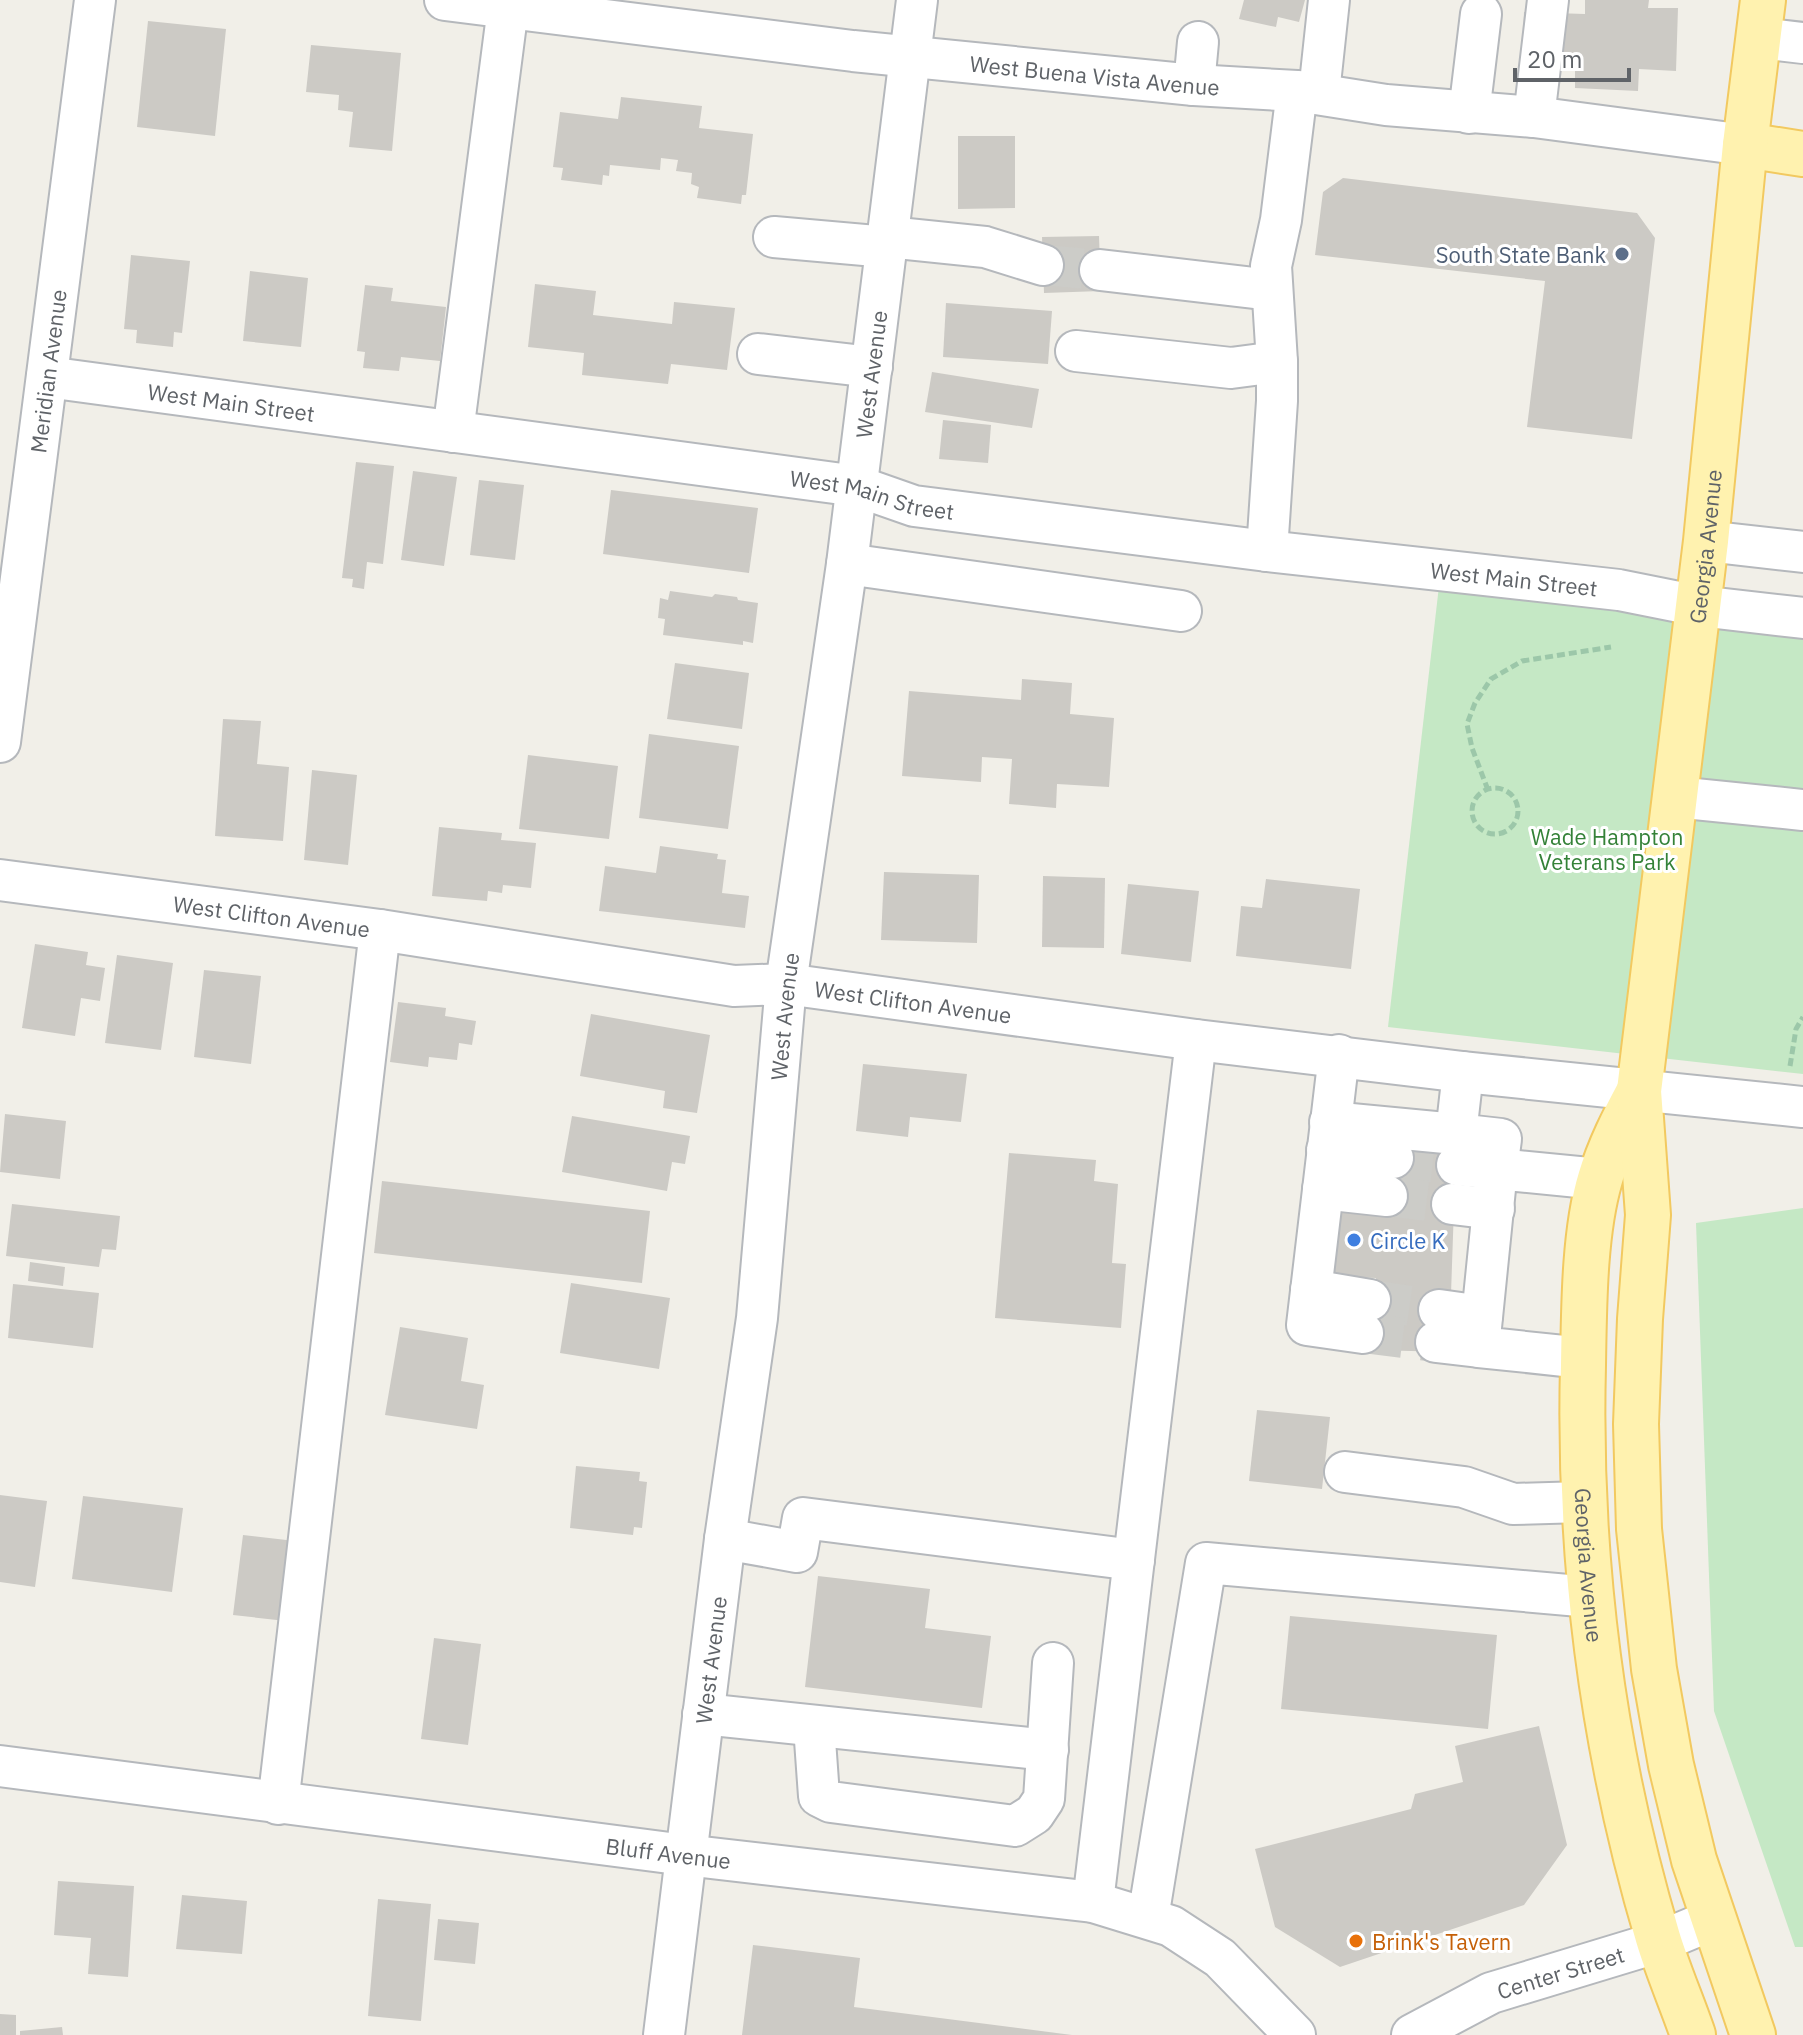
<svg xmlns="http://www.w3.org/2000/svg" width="1803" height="2035" font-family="'IBM Plex Sans',sans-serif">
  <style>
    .green { fill: #c5e8c5 }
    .building { fill: #cccac5 }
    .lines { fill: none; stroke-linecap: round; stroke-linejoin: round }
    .minor-tunnel { stroke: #ccccc8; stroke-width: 40; stroke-dasharray: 40 20; stroke-linecap: butt }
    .minor-casing { stroke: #b5b8bc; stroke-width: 44 }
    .major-casing { stroke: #f2c960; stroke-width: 48 }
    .path { stroke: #9cc7a9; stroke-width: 5; stroke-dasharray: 8 4; stroke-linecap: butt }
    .minor { stroke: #fff; stroke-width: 40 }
    .major { stroke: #fff2af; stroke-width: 44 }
    .service-dot { fill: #5c6f8a; stroke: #fff; stroke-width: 3 }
    .shop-dot { fill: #3f7fe0; stroke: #fff; stroke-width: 3 }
    .food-dot { fill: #e8710a; stroke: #fff; stroke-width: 3 }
    .labels { text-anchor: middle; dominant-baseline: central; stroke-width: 6; stroke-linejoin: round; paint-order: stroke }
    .street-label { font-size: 22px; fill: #5f6368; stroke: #fff }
    .service-label { font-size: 22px; fill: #4e5e75; stroke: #fff; text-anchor: end }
    .park-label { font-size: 22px; fill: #348238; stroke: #fff }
    .shop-label { font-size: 22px; fill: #366cbe; stroke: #fff; text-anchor: start }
    .food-label { font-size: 22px; fill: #c56008; stroke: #fff; text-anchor: start }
  </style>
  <rect width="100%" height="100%" fill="#f1efe8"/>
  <!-- green -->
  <g class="green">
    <polygon points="1439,586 1803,627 1803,1074 1388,1027"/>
    <polygon points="1803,1208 1803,1947 1795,1947 1714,1711 1696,1223"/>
  </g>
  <!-- building -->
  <g class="building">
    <polygon points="1244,0 1305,0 1299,22 1278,17 1276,27 1239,19"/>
    <polygon points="1585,0 1649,0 1648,8 1678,8 1676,71 1639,69 1638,91 1575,88 1575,64 1522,62 1524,12 1585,14"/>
    <polygon points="148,21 226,29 215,136 137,127"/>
    <polygon points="311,45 401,53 392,151 349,147 353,112 338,110 339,95 306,92"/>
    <polygon points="621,97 702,106 699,128 753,134 746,195 742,195 741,204 697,198 699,187 691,184 692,173 676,171 678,160 661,158 660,170 610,165 609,176 603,175 602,185 561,180 563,168 553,167 560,112 618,119"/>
    <polygon points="958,136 1015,136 1015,208 958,209"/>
    <polygon points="1343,178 1637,213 1655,238 1632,439 1527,427 1545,281 1315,255 1323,192"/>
    <polygon points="1099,236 1101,291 1044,293 1042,237"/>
    <polygon points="131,255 190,261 182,333 174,332 173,347 136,343 137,330 124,329"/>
    <polygon points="250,271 308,278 301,347 243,341"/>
    <polygon points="535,284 596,291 593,315 672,324 674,302 735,308 727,370 671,364 668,384 582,375 584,353 528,347"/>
    <polygon points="365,285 393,288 391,301 446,307 440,361 401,357 399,371 363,368 365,352 357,351"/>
    <polygon points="946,303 1052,311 1048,364 943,357"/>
    <polygon points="932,372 1039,389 1032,428 925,412"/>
    <polygon points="943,420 991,425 988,463 939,459"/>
    <polygon points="356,462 394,466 383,564 367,562 364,589 352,587 353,579 342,578"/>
    <polygon points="413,471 457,477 444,566 401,560"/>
    <polygon points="479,480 524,485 515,560 470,555"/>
    <polygon points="611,490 758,508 749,573 603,554"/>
    <polygon points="670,591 712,597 715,594 737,597 738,600 758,603 753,643 743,641 743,645 663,635 665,619 658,618 660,598 668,600"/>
    <polygon points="675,663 749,673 742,729 667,719"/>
    <polygon points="1022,679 1072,683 1070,714 1114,718 1109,787 1057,784 1056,808 1009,804 1012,759 982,757 981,782 902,776 909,691 1021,700"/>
    <polygon points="223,719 261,721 257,764 289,767 283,841 215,836"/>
    <polygon points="649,734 739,746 728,829 639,818"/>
    <polygon points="528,755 618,766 609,839 519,829"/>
    <polygon points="312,770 357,775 348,865 304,860"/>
    <polygon points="439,827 502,833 501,840 536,843 531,888 503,885 502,893 488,891 487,901 432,896"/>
    <polygon points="660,846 718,854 717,859 726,860 722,893 749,896 745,928 599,911 605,866 656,873"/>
    <polygon points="884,872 979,875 977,943 881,940"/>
    <polygon points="1043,876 1105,878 1104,948 1042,947"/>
    <polygon points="1266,879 1360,889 1351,969 1236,956 1241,906 1262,908"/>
    <polygon points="1128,884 1199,891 1191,962 1121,954"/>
    <polygon points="35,944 88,952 86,965 105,968 100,1001 81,998 75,1036 22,1028"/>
    <polygon points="117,955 173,963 161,1050 105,1043"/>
    <polygon points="204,970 261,976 251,1064 194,1057"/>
    <polygon points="398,1002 446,1008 445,1016 476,1021 472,1045 459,1043 457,1060 429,1057 428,1067 390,1062"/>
    <polygon points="591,1014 710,1035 697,1113 663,1108 665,1091 580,1076"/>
    <polygon points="863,1064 967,1074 961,1122 910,1117 908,1137 856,1131"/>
    <polygon points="5,1114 66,1121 60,1179 0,1172"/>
    <polygon points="572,1116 690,1136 685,1164 672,1162 667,1191 562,1172"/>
    <polygon points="1393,1146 1456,1149 1449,1352 1373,1350 1376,1278 1324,1276 1327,1211 1390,1213"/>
    <polygon points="1009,1153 1096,1160 1094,1181 1118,1184 1112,1263 1126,1264 1121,1328 995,1318"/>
    <polygon points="382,1181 650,1211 642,1283 374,1253"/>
    <polygon points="12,1204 120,1216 116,1250 102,1249 99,1267 6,1256"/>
    <polygon points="30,1262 65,1267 63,1286 28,1281"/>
    <polygon points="571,1283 670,1298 659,1369 560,1353"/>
    <polygon points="13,1284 99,1293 93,1348 8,1338"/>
    <polygon points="400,1327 468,1338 461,1381 484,1385 477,1429 385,1415"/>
    <polygon points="1257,1410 1330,1417 1322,1489 1249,1481"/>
    <polygon points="576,1466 640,1472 639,1481 647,1482 642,1528 634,1527 633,1535 570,1528"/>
    <polygon points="0,1495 47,1501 35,1587 0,1582"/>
    <polygon points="83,1496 183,1508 172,1592 72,1579"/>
    <polygon points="243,1535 295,1541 286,1621 233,1615"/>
    <polygon points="818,1576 930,1589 925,1628 991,1636 982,1708 805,1687"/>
    <polygon points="1290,1616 1497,1635 1488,1729 1281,1709"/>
    <polygon points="434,1638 481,1644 468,1745 421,1739"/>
    <polygon points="1539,1726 1567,1845 1524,1905 1340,1967 1275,1927 1255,1849 1411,1809 1415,1794 1463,1782 1455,1746"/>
    <polygon points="58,1881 134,1886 128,1977 88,1974 91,1938 54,1935"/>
    <polygon points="182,1895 247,1901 242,1954 176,1949"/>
    <polygon points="378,1899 431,1904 421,2021 368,2016"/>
    <polygon points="438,1919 479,1923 475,1964 434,1960"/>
    <polygon points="753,1945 860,1958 854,2007 1072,2035 742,2035"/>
    <polygon points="0,2014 16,2015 16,2035 0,2035"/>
    <polygon points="62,2027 63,2035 20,2035 20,2031"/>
  </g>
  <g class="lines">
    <!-- minor-tunnel -->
    <g class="minor-tunnel">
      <polyline points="1043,265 1100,270"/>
      <polyline points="1393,1158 1457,1165"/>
      <polyline points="1387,1196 1452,1204"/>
      <polyline points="1370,1300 1439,1310"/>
      <polyline points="1363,1333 1436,1342"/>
    </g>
    <defs>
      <g id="minor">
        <path id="s1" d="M445 0 853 51 1194 85 1297 91 1386 105 1534 117 1745 145"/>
        <polyline points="1758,38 1803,43"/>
        <polyline points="1194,85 1198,42"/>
        <polyline points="1319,93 1329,0"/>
        <polyline points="1469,113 1481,14"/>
        <polyline points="1534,117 1548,0"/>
        <polyline points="774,237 887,247"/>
        <polyline points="888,237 985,247 1043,265"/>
        <polyline points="1100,270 1271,290"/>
        <polyline points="1076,351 1231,368 1277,362"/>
        <polyline points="758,354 872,367"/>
        <path id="s2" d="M47 377 857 486 914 506 1267 551 1619 590 1699 606 1803 618"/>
        <polyline points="453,432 509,0"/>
        <polyline points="1706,541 1803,552"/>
        <polyline points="1267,551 1277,401 1277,362 1271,266 1281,220 1297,91"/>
        <polyline points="847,564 1181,611"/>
        <path id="s3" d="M0 742 95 0"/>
        <polyline points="1675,797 1803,810"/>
        <path id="s4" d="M0 880 380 930 734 986 786 984 1196 1040 1463 1072 1803 1107"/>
        <polyline points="1339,1055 1307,1325 1363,1333"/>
        <polyline points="1330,1122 1456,1134"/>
        <polyline points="1327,1150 1393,1158"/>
        <polyline points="1457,1165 1497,1169 1501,1139 1456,1134 1463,1072"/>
        <polyline points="1323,1189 1387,1196"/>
        <polyline points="1452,1204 1494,1209"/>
        <polyline points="1311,1290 1370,1300"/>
        <polyline points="1439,1310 1482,1316"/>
        <polyline points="1436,1342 1479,1347"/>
        <polyline points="1583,1358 1479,1347 1497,1169 1599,1179"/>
        <polyline points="1345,1472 1464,1487 1513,1504 1583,1502"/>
        <polyline points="725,1539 797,1552 803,1518 1134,1560"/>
        <polyline points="703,1714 1048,1750"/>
        <polyline points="814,1726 819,1796 831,1802 1015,1826 1034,1814 1044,1799 1053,1663"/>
        <path id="s5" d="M0 1766 685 1855 1093 1902 1171 1926 1220 1958 1295 2035"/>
        <polyline points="278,1804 380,930"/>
        <polyline points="1093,1902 1196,1040"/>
        <polyline points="1148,1918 1206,1563 1591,1597"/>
        <path id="s6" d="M664 2035 725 1539 757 1318 786 984 847 564 917 0"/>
        <path id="s7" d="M1412 2035 1491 1993 1659 1942 1714 1919"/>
      </g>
      <g id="major">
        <polyline points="1745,145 1803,154"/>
        <path id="s8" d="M1639 1091C1624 1119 1609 1148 1600 1179 1584 1232 1584 1309 1583 1365 1578 1561 1602 1750 1658 1938 1668 1971 1682 2003 1693 2035"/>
        <path id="s9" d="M1753 2035 1694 1860 1671 1765 1654 1669 1639 1529 1636 1424 1640 1319 1648 1215 1639 1091 1706 541 1745 145 1763 0"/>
      </g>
    </defs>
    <!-- minor casing -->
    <use href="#minor" class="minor-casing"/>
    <!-- major casing -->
    <use href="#major" class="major-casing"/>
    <!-- path -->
    <g class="path">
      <circle cx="1495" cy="811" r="23"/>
      <polyline points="1488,790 1472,748 1467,724 1475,703 1491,679 1522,661 1611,647"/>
      <polyline points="1790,1066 1796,1029 1803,1017"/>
    </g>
    <!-- minor -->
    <use href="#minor" class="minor"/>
    <!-- major -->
    <use href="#major" class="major"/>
  </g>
  <!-- markers -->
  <circle class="service-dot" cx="1622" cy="254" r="8"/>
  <circle class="shop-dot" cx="1354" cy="1240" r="8"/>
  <circle class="food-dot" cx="1356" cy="1941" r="8"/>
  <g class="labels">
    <!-- street labels -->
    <g class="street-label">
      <text stroke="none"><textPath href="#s1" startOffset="654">West Buena Vista Avenue</textPath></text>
      <text stroke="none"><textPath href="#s3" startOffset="374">Meridian Avenue</textPath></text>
      <text stroke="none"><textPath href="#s6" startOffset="1674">West Avenue</textPath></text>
      <text stroke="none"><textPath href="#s2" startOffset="186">West Main Street</textPath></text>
      <text stroke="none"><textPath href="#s2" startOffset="834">West Main Street</textPath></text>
      <text stroke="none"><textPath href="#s9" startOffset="1508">Georgia Avenue</textPath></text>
      <text stroke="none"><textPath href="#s2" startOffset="1482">West Main Street</textPath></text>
      <text stroke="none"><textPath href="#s4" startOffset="274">West Clifton Avenue</textPath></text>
      <text stroke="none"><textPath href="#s4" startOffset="922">West Clifton Avenue</textPath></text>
      <text stroke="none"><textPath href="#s6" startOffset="1026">West Avenue</textPath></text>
      <text stroke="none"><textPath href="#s8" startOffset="484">Georgia Avenue</textPath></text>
      <text stroke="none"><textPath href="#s6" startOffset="378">West Avenue</textPath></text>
      <text stroke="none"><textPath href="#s5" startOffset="674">Bluff Avenue</textPath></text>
      <text stroke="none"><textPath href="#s7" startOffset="162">Center Street</textPath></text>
    </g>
    <!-- service labels -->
    <g class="service-label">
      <text x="1606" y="254">South State Bank</text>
    </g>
    <!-- park labels -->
    <g class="park-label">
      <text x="1607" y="836">Wade Hampton<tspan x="1607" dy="25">Veterans Park</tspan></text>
    </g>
    <!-- shop labels -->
    <g class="shop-label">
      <text x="1370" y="1240">Circle K</text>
    </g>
    <!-- food labels -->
    <g class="food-label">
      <text x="1372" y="1941">Brink's Tavern</text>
    </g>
  </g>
  <!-- scale -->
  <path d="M1515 68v12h114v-12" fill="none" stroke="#5f6368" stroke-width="4"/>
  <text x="1527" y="68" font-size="24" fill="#5f6368" stroke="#ffffff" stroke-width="6" paint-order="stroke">20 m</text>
</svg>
